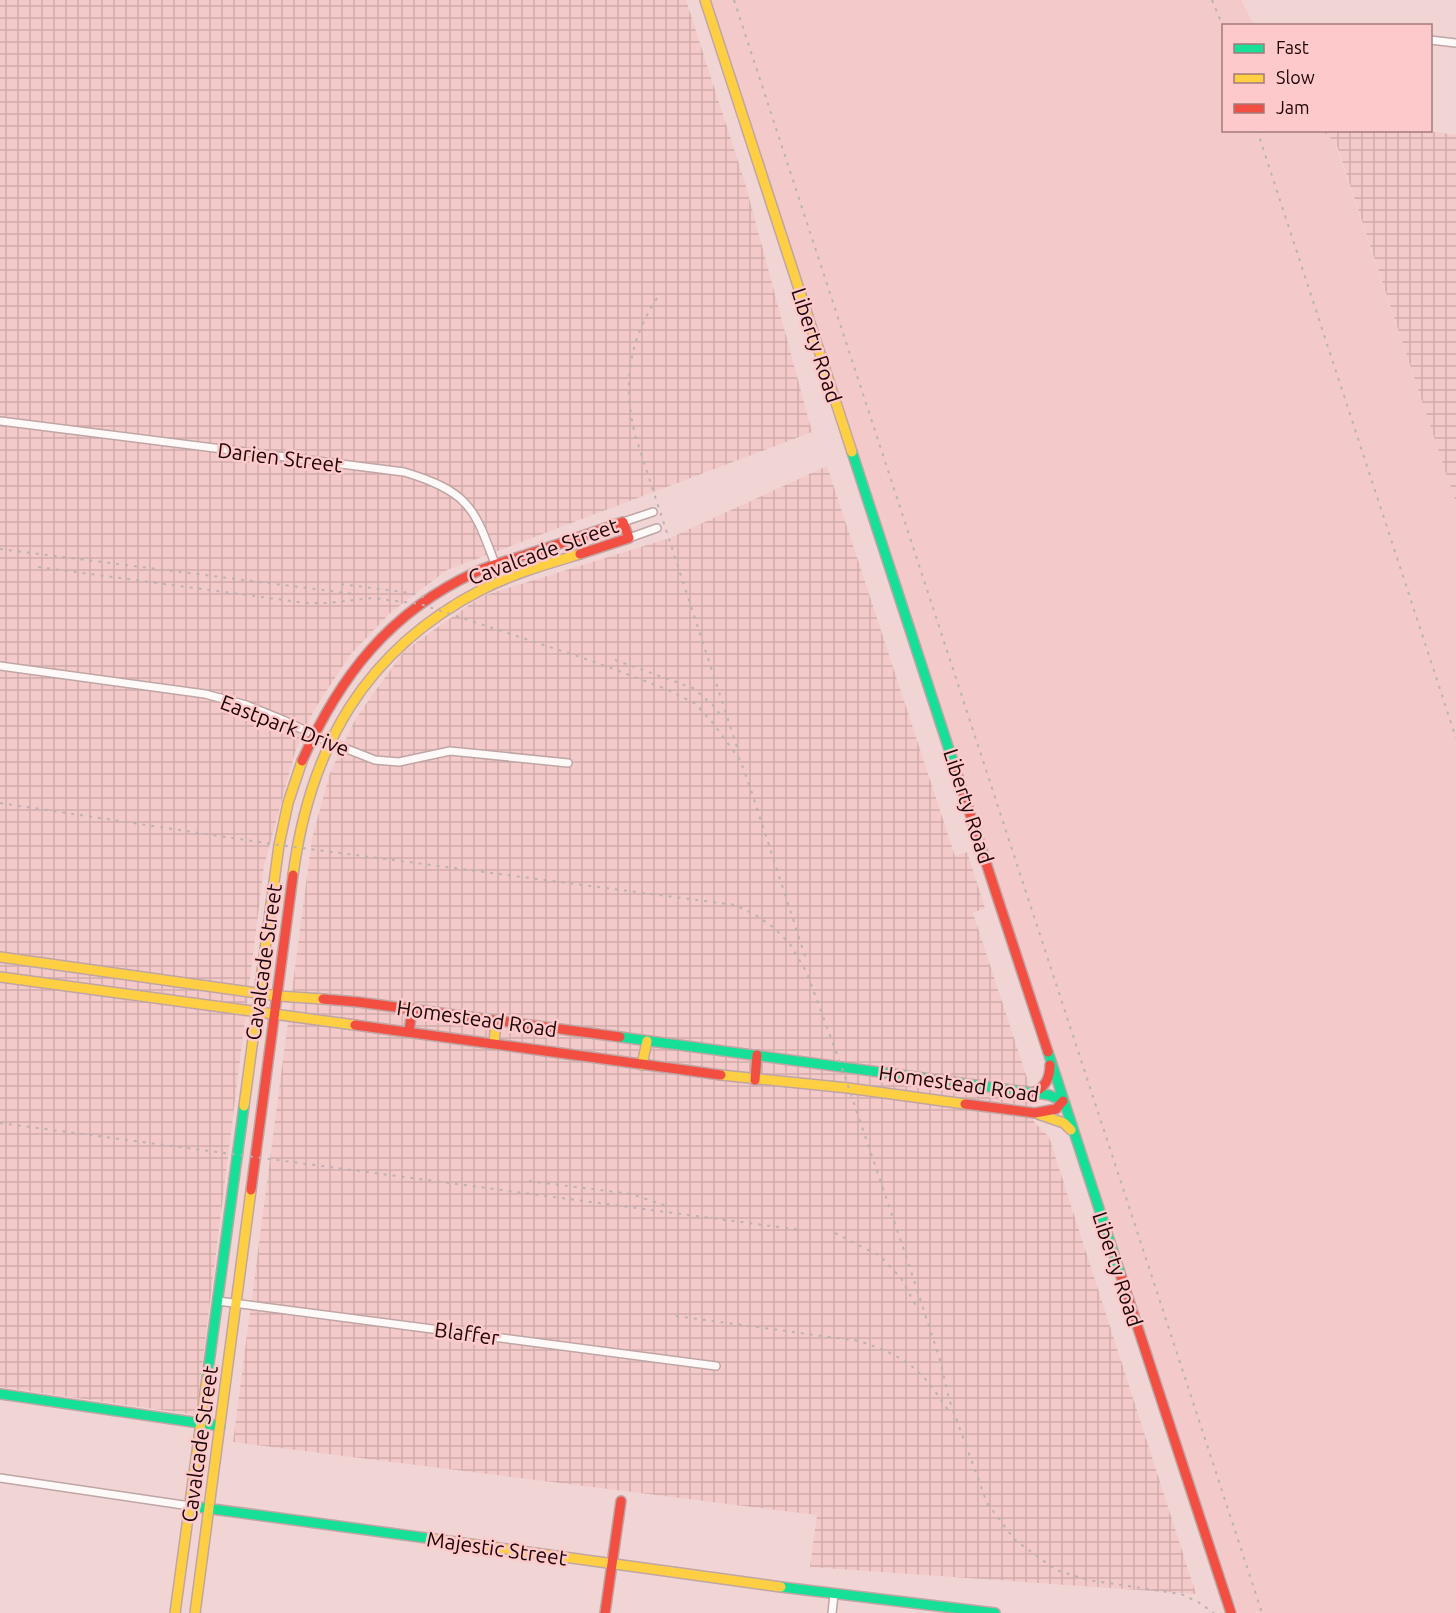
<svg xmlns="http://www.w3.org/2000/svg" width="1456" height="1613" font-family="Ubuntu,sans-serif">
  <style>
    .built { fill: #f4c9c9 }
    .industrial { fill: url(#industrial-grid) }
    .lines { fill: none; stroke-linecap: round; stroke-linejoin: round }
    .street-casing { stroke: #c0a5a5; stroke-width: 10 }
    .fast-casing { stroke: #c0a5a5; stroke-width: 12 }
    .slow-casing { stroke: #c0a5a5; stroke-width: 12 }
    .jam-casing { stroke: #c0a5a5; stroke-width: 12 }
    .street { stroke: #fdf9f9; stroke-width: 7 }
    .fast { stroke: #16e098; stroke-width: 9 }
    .slow { stroke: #ffcf43; stroke-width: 9 }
    .jam { stroke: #f24e42; stroke-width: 9 }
    .rail { stroke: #bbb3b3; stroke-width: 2; stroke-dasharray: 3 6; stroke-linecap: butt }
    .labels { text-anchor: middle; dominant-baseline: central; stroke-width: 5; stroke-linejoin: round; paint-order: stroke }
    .street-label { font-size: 21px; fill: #1e0406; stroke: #fdc9ca }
  </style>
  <defs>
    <pattern id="industrial-grid" width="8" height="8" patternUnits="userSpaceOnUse" patternTransform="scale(1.5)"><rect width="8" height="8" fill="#f4c9c9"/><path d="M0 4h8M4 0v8" fill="none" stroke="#d1abab"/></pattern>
  </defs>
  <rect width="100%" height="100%" fill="#f1d5d5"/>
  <!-- built -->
  <polygon class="built" points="707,0 1241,0 1254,25 1224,26 1224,130 1325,131 1335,143 1456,503 1456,1613 1238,1613"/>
  <!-- industrial -->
  <g class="industrial">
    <polygon points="0,0 686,0 745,183 812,432 447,570 390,613 350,655 314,710 295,752 264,866 196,1415 0,1387"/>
    <polygon points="1422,130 1456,135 1456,503 1336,143 1325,133 1325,130"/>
    <polygon points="827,466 955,856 967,852 985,908 973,913 1027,1078 1034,1122 1049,1137 1196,1594 810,1567 817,1515 233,1442 312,838 330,773 356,718 404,651 482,596 670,538"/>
  </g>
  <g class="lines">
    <defs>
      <g id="street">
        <polyline points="1430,40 1456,43"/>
        <path d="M0 421 404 472C479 494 475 516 502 581"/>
        <polyline points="623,522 653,512"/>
        <polyline points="629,538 657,528"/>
        <polyline points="0,666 205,694 246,705 283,720 329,742 375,760 399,762 450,751 568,763"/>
        <polyline points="218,1301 716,1366"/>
        <polyline points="0,1478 190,1506"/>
        <polyline points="832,1613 834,1594"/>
      </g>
      <g id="fast">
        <polyline points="852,452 957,774"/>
        <polyline points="620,1037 1049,1095 1063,1101"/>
        <polyline points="1048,1052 1121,1276"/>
        <polyline points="207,1378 244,1106"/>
        <polyline points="0,1394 220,1426"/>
        <polyline points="190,1506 434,1539"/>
        <polyline points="781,1587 995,1613"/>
      </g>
      <g id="slow">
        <polyline points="705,0 852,452"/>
        <path d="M293 875C310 747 365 650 481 590 512 574 547 564 580 554"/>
        <polyline points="0,957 278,996 323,999"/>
        <polyline points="0,977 355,1025"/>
        <polyline points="494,1044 496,1020"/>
        <polyline points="642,1065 647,1041"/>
        <polyline points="721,1075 848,1088 965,1104"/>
        <polyline points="244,1106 279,845 288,803 302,761"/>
        <polyline points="1038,1114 1064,1123 1071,1130"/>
        <polyline points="434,1539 781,1587"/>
        <polyline points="175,1613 207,1378"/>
        <polyline points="195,1613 251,1190"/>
      </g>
      <g id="jam">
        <path d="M302 761C340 676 389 612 476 572 493 564 511 560 528 554 560 544 591 533 623 522L629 538 580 554"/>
        <polyline points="957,774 1048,1052"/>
        <polyline points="323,999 358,1002 620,1037"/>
        <polyline points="355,1025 721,1075"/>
        <polyline points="409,1032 412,1009"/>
        <polyline points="755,1080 757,1055"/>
        <path d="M1032 1093C1045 1088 1050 1079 1050 1065"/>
        <polyline points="965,1104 1035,1113 1056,1109 1063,1101"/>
        <polyline points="251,1190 293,875"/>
        <polyline points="1121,1276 1231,1613"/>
        <polyline points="605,1613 621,1501"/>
      </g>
    </defs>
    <!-- street casing -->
    <use href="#street" class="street-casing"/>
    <!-- fast casing -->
    <use href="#fast" class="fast-casing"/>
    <!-- slow casing -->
    <use href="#slow" class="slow-casing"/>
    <!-- jam casing -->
    <use href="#jam" class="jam-casing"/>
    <!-- street -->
    <use href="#street" class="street"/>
    <!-- fast -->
    <use href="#fast" class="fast"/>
    <!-- slow -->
    <use href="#slow" class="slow"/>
    <!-- jam -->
    <use href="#jam" class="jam"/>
    <!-- rail -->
    <g class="rail">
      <polyline points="734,0 1262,1613"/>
      <polyline points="1212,0 1224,29"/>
      <polyline points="1257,130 1456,738"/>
      <path d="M657 298C628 343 623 384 635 435L737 747"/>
      <polyline points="0,549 354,594"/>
      <polyline points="38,567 306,603 327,603 372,598 420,604 595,662 666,689 696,704 713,723 740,760 749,784 806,959"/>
      <polyline points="341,584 410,593 429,599"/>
      <polyline points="615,660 693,688 715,707 723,719"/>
      <polyline points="0,803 279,845 735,905 754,914 773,927 790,944 807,973 842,1068 908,1262 940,1360 949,1399 987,1503 1015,1540 1056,1570 1088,1580 1181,1594 1198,1602 1214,1613"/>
      <polyline points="0,1123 801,1230"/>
      <polyline points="529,1181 631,1194 667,1206"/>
      <polyline points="835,1233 880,1256 901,1278 917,1308"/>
      <path d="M676 1316 859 1341C907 1357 922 1369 949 1412"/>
    </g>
  </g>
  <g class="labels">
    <!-- street labels -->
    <g class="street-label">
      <text transform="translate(817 345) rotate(72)">Liberty Road</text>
      <text transform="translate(280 457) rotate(7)">Darien Street</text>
      <text transform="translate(543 551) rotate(-20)">Cavalcade Street</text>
      <text transform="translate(285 725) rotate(21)">Eastpark Drive</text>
      <text transform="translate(969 806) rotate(72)">Liberty Road</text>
      <text transform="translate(263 962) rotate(-82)">Cavalcade Street</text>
      <text transform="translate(477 1018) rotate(8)">Homestead Road</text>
      <text transform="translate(959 1083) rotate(8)">Homestead Road</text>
      <text transform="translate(1118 1269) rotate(72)">Liberty Road</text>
      <text transform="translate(467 1333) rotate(8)">Blaffer</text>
      <text transform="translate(199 1444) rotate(-82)">Cavalcade Street</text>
      <text transform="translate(497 1548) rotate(8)">Majestic Street</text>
    </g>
  </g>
  <!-- legend -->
  <rect x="1222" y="24" width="210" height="108" fill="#fdc9ca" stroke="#a47a7c" stroke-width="1.5"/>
  <rect x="1234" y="44" width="30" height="9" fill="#16e098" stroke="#a47a7c" stroke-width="1.5"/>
  <text x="1276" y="54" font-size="18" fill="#1e0406">Fast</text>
  <rect x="1234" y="74" width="30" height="9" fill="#ffcf43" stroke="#a47a7c" stroke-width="1.5"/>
  <text x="1276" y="84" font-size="18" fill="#1e0406">Slow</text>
  <rect x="1234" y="104" width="30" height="9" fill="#f24e42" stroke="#a47a7c" stroke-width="1.5"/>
  <text x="1276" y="114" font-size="18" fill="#1e0406">Jam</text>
</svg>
